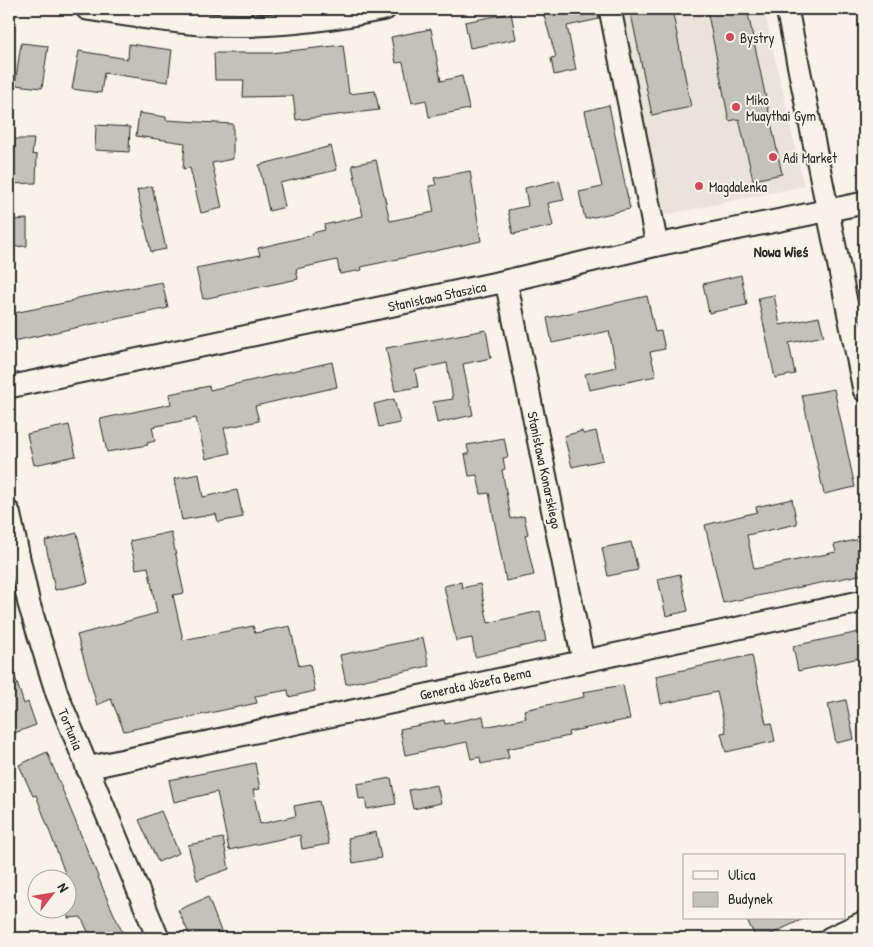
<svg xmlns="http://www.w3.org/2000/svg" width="873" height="947" font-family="'Patrick Hand',sans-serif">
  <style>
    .built { fill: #e8e4da }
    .building { fill: #c4c1b9; stroke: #2b2b2b }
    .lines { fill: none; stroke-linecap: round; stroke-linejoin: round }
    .minor-casing { stroke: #2b2b2b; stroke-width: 25 }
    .minor { stroke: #f7f3e8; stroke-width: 21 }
    .poi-dot { fill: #d1495b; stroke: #f7f3e8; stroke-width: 2 }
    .labels { text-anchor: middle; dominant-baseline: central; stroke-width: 4; stroke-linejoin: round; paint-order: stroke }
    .poi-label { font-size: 14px; fill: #2b2b2b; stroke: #f7f3e8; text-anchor: start }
    .street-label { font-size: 14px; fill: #2b2b2b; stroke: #f7f3e8 }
    .neighbourhood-label { font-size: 15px; font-weight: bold; fill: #2b2b2b; stroke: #f7f3e8 }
  </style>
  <rect width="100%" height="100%" fill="#f7f3e8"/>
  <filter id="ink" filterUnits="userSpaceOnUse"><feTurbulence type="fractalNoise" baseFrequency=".02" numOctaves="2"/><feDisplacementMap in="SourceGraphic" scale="10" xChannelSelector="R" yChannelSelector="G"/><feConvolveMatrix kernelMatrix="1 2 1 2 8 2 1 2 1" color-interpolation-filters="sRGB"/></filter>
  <g filter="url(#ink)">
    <!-- built -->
    <polygon class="built" points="619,9 764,9 804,186 665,215"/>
    <!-- building -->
    <g class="building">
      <polygon points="542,9 598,9 599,19 567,26 576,70 554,75 551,58 556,57"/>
      <polygon points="630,9 672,9 691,107 652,115"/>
      <polygon points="707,9 747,9 782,174 753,180 739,119 729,121"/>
      <polygon points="511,13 516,39 470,48 465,22"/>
      <polygon points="431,29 441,81 462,76 469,109 429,117 426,100 412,103 403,62 396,63 391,37"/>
      <polygon points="21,43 48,46 42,88 15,85"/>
      <polygon points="129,44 172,50 168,82 104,73 101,93 72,89 79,51 128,59"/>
      <polygon points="343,45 349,94 375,91 379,110 296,120 293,96 243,97 244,80 215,80 214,53 271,53"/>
      <polygon points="609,105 630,209 585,219 579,192 602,187 585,111"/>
      <polygon points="139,113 166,117 166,120 233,124 233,159 212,163 222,208 201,213 190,168 183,169 185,143 136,136"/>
      <polygon points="96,125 130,127 129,152 95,150"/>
      <polygon points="10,139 34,139 32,154 37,155 36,183 9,184"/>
      <polygon points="331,146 337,170 280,183 285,207 269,211 259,165"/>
      <polygon points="376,160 390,221 434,212 429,186 436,185 434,178 470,171 481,241 361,267 362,270 340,274 337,260 296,269 298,279 203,299 196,268 260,255 258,248 313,235 312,233 325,230 324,225 363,216 352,165"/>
      <polygon points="559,180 564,200 548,203 553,226 513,234 508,210 528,206 525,188"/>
      <polygon points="152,186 166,249 151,252 137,190"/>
      <polygon points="27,219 27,246 9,247 9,220"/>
      <polygon points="741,275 747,305 709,313 703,284"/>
      <polygon points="162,282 168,308 9,342 9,314 69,302 77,298"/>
      <polygon points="774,295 780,325 819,317 824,336 789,343 795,374 775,378 758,298"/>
      <polygon points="647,296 655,332 661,331 665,349 650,352 656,376 589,390 585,374 616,367 609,331 552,343 547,318"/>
      <polygon points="486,330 491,358 463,364 473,415 437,423 433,402 453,399 447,363 415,370 418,387 395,391 386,348"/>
      <polygon points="332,362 337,387 255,406 259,421 224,428 230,453 206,459 196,418 152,427 155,441 147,443 148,445 107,452 100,419 171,404 169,394 209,386 210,390"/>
      <polygon points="834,389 855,487 824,494 802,395"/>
      <polygon points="394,399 400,423 379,427 374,404"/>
      <polygon points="69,425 76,456 34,465 27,434"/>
      <polygon points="582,431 583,434 596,431 603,460 572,467 564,436"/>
      <polygon points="504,438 508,457 503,458 505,469 502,470 511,519 524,516 528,534 525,535 534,575 506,581 489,493 481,494 477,475 469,476 465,454 469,454 467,445"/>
      <polygon points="199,474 203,497 237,490 243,517 218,522 216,514 182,520 174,479"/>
      <polygon points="792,499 797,524 747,535 754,569 836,552 834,545 864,538 864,574 723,603 705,525 757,512 756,507"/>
      <polygon points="171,532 184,593 173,595 183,640 253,626 255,633 290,626 299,666 310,664 315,691 289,697 288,690 255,696 257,703 124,731 111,699 97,705 77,635 157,613 148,567 136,569 130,541"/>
      <polygon points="77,533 88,583 55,590 45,541"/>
      <polygon points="631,542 638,570 608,576 602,548"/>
      <polygon points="680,574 688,611 666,616 658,579"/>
      <polygon points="461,582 462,588 480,584 488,623 540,611 546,641 475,657 472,638 456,641 444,586"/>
      <polygon points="864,631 864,657 798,671 793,646"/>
      <polygon points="423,638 429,666 346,684 340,655"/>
      <polygon points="752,655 766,724 771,723 775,741 726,752 721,733 726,732 717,692 661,704 656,676"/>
      <polygon points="9,668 12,668 24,704 28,702 36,725 9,735"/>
      <polygon points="623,685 630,719 568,732 569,736 507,749 509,758 481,764 480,757 471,759 467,742 405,755 400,729 444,720 445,724 483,716 485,727 526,718 524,710 584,697 583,692"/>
      <polygon points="846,700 854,739 836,743 828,704"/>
      <polygon points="47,752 108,901 125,938 91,938 81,917 68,918 68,880 63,874 65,873 36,795 33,796 19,765"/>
      <polygon points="255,763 260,789 253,790 260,824 296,816 294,806 319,801 329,844 302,849 300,835 229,850 217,792 174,802 169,780"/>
      <polygon points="391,778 396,804 367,809 365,798 359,799 357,784"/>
      <polygon points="437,785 441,803 413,809 409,790"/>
      <polygon points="161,811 179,853 158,862 139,820"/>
      <polygon points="376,832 381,858 353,863 348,838"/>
      <polygon points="223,838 229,869 197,880 188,845"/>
      <polygon points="208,897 222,934 211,938 191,938 178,910"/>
      <polygon points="746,918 805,918 763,938 756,938"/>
    </g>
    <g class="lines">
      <defs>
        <g id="minor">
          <path d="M87 9C124 15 162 21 200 24 261 29 325 21 385 9"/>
          <polyline points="610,9 657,245"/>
          <polyline points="787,9 864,390"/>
          <polyline points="506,281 583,660"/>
          <polyline points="9,387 506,281 657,245 864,203"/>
          <polyline points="9,512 29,604 57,694 158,938"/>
          <polyline points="87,768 864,601"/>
          <polyline points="830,938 864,922"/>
        </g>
      </defs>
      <!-- minor casing -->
      <use href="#minor" class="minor-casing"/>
      <!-- minor -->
      <use href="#minor" class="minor"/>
    </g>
  </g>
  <!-- markers -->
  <g class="poi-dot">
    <circle cx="730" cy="37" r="5"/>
    <circle cx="736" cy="107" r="5"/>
    <circle cx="773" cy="157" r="5"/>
    <circle cx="699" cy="186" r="5"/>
  </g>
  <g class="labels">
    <!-- poi labels -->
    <g class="poi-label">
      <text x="740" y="37">Bystry</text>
      <text x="746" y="99">Miko<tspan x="746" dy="16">Muaythai Gym</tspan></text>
      <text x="783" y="157">Adi Market</text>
      <text x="709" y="186">Magdalenka</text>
    </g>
    <!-- street labels -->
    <g class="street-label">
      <text transform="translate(437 296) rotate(-12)">Stanisława Staszica</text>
      <text transform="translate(545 470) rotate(78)">Stanisława Konarskiego</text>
      <text transform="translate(475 683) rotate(-12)">Generała Józefa Bema</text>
      <text transform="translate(71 729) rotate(68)">Tortunia</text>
    </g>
    <!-- neighbourhood labels -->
    <g class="neighbourhood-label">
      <text x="781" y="251">Nowa Wieś</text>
    </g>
  </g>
  <!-- margin -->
  <rect width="873" height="947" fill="none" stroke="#f7f3e8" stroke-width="30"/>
  <rect x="15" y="15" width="843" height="917" fill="none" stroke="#2b2b2b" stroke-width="2" filter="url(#ink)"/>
  <!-- legend -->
  <rect x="683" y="854" width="162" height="65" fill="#f7f3e8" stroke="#a5a39c"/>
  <rect x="693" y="871" width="25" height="8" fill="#f7f3e8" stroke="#a5a39c"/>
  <text x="728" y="880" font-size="15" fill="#2b2b2b">Ulica</text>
  <rect x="693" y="892" width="25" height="15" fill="#c4c1b9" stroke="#a5a39c"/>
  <text x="728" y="904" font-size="15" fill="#2b2b2b">Budynek</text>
  <!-- north arrow -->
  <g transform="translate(52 894) rotate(59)"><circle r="24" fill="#f7f3e8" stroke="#a5a39c"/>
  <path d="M0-4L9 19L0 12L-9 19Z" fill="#d1495b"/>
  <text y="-8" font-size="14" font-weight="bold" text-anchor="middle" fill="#2b2b2b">N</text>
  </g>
</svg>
